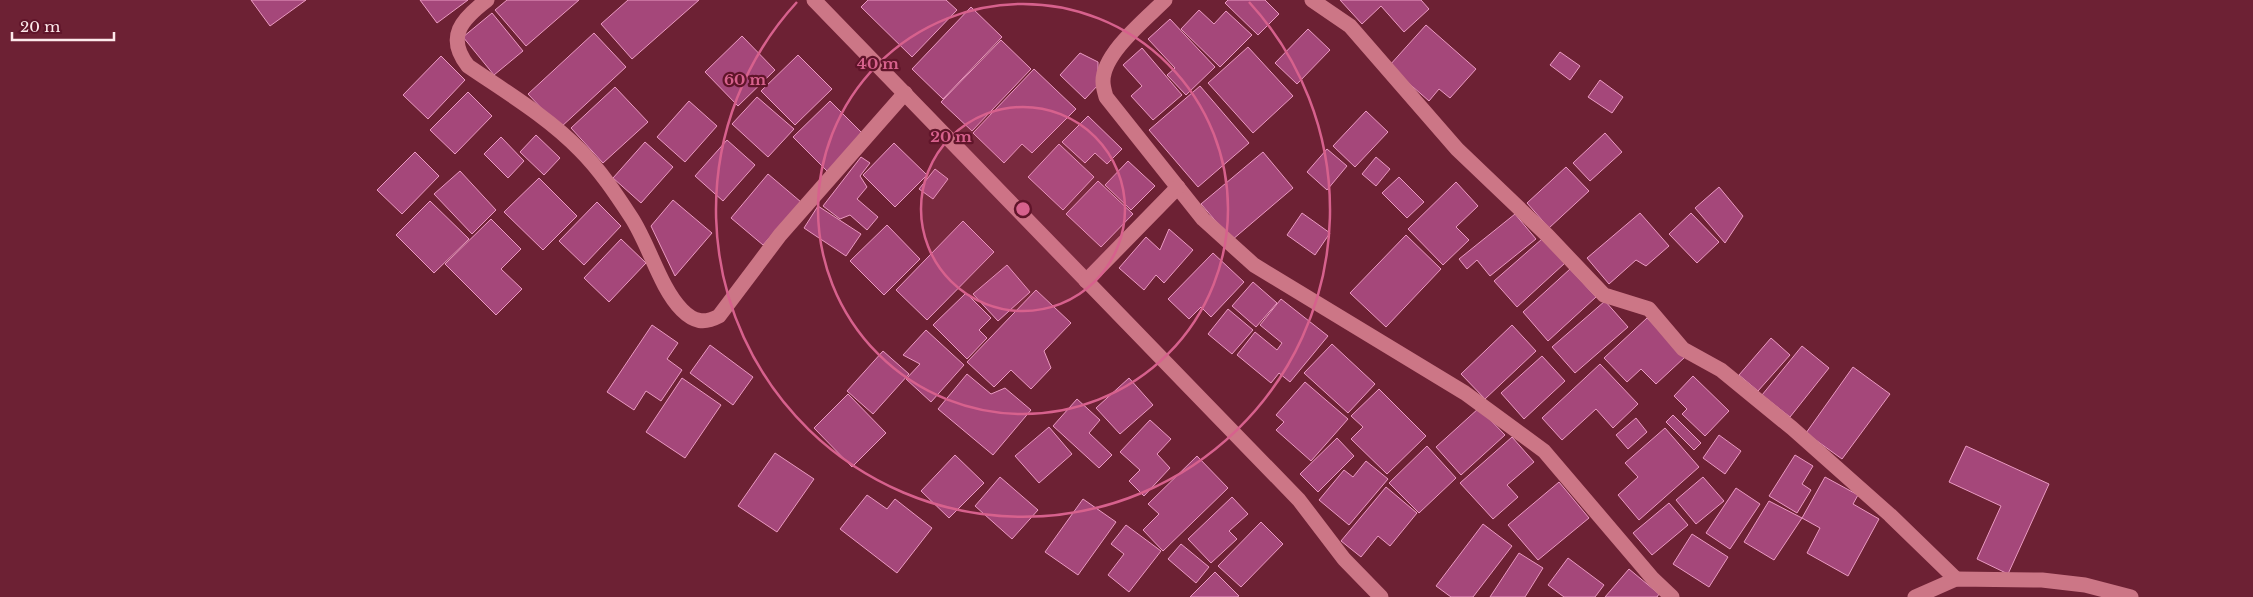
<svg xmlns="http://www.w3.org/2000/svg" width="2253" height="597" font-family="'Libre Baskerville',serif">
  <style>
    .building { fill: #a5477a; stroke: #eb9ac2 }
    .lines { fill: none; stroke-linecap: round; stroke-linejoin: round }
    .minor { stroke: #cc7686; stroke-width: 15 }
    .ring { fill: none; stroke: #d7618d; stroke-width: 2.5 }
    .centre { fill: #d7618d; stroke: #60152a; stroke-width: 2.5 }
    .ring-label { font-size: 15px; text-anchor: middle; font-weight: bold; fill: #d7618d; stroke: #60152a; stroke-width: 4.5; stroke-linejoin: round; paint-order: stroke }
  </style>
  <rect width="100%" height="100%" fill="#6d2134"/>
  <!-- building -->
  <g class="building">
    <polygon points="251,0 306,0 270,26"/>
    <polygon points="420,0 468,0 437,23"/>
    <polygon points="507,0 579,0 526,46 495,10"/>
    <polygon points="628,0 699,0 632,59 601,24"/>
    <polygon points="868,0 946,0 957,10 912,57 861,7"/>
    <polygon points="1228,0 1265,0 1279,14 1258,35 1225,3"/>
    <polygon points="1340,0 1421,0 1429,9 1404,32 1381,6 1362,24"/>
    <polygon points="971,7 1002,37 943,99 912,69"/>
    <polygon points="1199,10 1214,24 1226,11 1252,35 1220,67 1181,29"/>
    <polygon points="492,13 523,51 494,75 463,37"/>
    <polygon points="1170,19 1215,67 1186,95 1167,75 1175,68 1148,39"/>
    <polygon points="1426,25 1476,69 1450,98 1439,89 1429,101 1389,66"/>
    <polygon points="1308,29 1330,50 1297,84 1275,63"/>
    <polygon points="594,33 626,67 560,128 528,94"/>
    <polygon points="742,36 775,70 738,106 705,72"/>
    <polygon points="1001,40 1031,69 972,131 941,102"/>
    <polygon points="1248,47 1293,96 1253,133 1208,83"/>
    <polygon points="1142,48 1182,95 1153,120 1131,96 1142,86 1123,65"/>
    <polygon points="1560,52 1580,66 1570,80 1550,65"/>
    <polygon points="1080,53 1098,62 1098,85 1085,99 1060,75"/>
    <polygon points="798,55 832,89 795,125 761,91"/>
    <polygon points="441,56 465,80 428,119 403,95"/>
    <polygon points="1034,69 1076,109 1032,153 1022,144 1004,163 973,133"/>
    <polygon points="1600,80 1623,97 1612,113 1588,97"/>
    <polygon points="1200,86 1249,143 1198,187 1149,130"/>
    <polygon points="615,87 648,122 603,163 571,128"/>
    <polygon points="468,92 492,116 455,154 430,130"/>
    <polygon points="757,97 794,129 768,157 732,124"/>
    <polygon points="689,101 717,126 685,162 657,137"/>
    <polygon points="830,101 864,135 827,171 793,137"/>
    <polygon points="1366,111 1388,132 1355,167 1333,146"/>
    <polygon points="1088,116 1122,149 1107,164 1095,153 1085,163 1062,142"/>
    <polygon points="1605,133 1622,152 1590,181 1573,163"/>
    <polygon points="536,135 560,158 544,175 520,152"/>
    <polygon points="501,137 524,161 508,178 484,154"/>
    <polygon points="727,140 755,165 723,201 695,176"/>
    <polygon points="645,142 673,167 641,203 613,178"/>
    <polygon points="894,143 927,175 895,207 863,175"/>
    <polygon points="1059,144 1094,177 1063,210 1028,177"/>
    <polygon points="1327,149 1347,166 1327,190 1307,172"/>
    <polygon points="415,152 439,176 402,214 377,190"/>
    <polygon points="1263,152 1293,188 1232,240 1201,204"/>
    <polygon points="861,157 870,163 860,176 867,187 857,199 878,217 867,230 850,215 840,219 823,206"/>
    <polygon points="1376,157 1390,169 1376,186 1362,174"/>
    <polygon points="1128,161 1155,186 1131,210 1105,185"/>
    <polygon points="1566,167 1589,191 1549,228 1527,203"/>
    <polygon points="935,169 948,179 933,199 919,189"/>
    <polygon points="460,171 496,210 472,234 434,194"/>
    <polygon points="768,174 801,202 763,245 731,218"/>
    <polygon points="1399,177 1424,202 1407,218 1382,193"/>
    <polygon points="539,178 577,216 543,250 504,212"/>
    <polygon points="1098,181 1133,214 1101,247 1066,214"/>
    <polygon points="1456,182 1478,206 1456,227 1469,240 1443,265 1408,229"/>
    <polygon points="1719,187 1743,216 1725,243 1695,208"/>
    <polygon points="673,200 712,233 675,276 651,226"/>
    <polygon points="430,201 469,239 434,273 396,235"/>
    <polygon points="597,202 621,226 584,265 559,241"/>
    <polygon points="818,206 861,234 846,256 804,228"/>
    <polygon points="1302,213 1330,233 1315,255 1287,235"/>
    <polygon points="1640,213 1669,246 1646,266 1636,260 1609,284 1587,258"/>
    <polygon points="1691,213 1719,242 1697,263 1669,234"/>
    <polygon points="1515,214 1536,239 1490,276 1477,260 1467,269 1459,259"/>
    <polygon points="491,219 521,249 501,269 522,289 496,315 445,264"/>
    <polygon points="963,221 994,252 927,320 896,290"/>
    <polygon points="887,225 920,259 884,295 850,261"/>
    <polygon points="1169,229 1193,250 1164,283 1156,275 1144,290 1119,268 1146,237 1160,250"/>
    <polygon points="1406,235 1441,269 1386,327 1350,293"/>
    <polygon points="621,239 646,263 609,302 584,278"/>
    <polygon points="1542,239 1565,263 1517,307 1494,281"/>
    <polygon points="1213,253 1244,282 1211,317 1201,307 1189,319 1168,299"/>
    <polygon points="1007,265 1030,292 998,321 973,294"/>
    <polygon points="1570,269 1596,297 1548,341 1523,312"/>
    <polygon points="1253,282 1277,303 1256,327 1232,306"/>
    <polygon points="1036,290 1071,323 1044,351 1051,368 1031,389 1011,370 994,387 967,362"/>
    <polygon points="966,293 991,318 979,330 987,338 967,359 933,325"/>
    <polygon points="1281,299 1328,336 1290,382 1279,373 1271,383 1237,355 1255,332 1277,350 1282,343 1260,325"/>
    <polygon points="1605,301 1628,327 1575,373 1552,347"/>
    <polygon points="1228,309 1253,330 1232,354 1208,334"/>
    <polygon points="1647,318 1685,357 1656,384 1641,369 1627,382 1604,358"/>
    <polygon points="652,325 678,343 667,359 682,370 661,401 646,391 634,410 607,392"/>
    <polygon points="1512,325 1536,351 1485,399 1461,374"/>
    <polygon points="926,330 964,365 931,402 906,379 920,364 903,355"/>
    <polygon points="1771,338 1790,355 1758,391 1739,375"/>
    <polygon points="1332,344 1375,384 1348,413 1304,373"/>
    <polygon points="710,345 753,377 733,405 690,373"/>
    <polygon points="1802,346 1829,368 1790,417 1762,395"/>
    <polygon points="883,351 909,374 873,414 847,391"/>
    <polygon points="1542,356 1565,381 1524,419 1501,393"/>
    <polygon points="1600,364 1638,404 1613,428 1596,409 1562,440 1542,418"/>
    <polygon points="1853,367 1890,394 1842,459 1806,433"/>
    <polygon points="967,374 991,394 1005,388 1031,410 993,455 938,409"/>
    <polygon points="1693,376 1729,411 1705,436 1682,414 1687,409 1674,396"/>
    <polygon points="682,378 721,405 685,458 646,432"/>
    <polygon points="1129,378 1153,405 1120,434 1096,408"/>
    <polygon points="1305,382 1348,419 1311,461 1276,430 1284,422 1276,415"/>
    <polygon points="1379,389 1426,436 1387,474 1351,439 1363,427 1351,416"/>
    <polygon points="848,394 886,433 852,467 814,428"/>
    <polygon points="1077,399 1100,420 1089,433 1112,455 1099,468 1053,426"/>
    <polygon points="1479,408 1505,435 1461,475 1436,447"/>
    <polygon points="1673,415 1701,443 1694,450 1666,422"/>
    <polygon points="1636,418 1647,432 1628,449 1616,435"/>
    <polygon points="1150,420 1171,439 1157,454 1170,468 1144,496 1129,481 1140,470 1120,452"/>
    <polygon points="1049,427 1072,454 1039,483 1015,456"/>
    <polygon points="1665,428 1699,467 1639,520 1618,495 1638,477 1625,463"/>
    <polygon points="1719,435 1741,451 1725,474 1703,458"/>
    <polygon points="1512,437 1534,462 1507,485 1518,497 1493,519 1460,483"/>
    <polygon points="1337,438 1354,456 1318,492 1300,474"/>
    <polygon points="1427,446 1456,478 1419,513 1389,483"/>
    <polygon points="1966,446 2049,484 2008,574 1977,559 2001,506 1949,482"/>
    <polygon points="775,453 814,479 777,532 738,506"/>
    <polygon points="955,455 984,483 949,518 921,491"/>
    <polygon points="1795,455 1813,466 1802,484 1811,490 1797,513 1769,496"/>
    <polygon points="1197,456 1228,488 1163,551 1143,530 1159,514 1148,504"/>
    <polygon points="1366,461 1388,479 1349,525 1319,500 1344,470 1353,477"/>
    <polygon points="1000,477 1038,510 1012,539 975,506"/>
    <polygon points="1703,477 1724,501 1696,524 1676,500"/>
    <polygon points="1825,477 1858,495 1853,504 1879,519 1848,576 1807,553 1820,528 1802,518"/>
    <polygon points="1559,482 1589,518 1538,560 1508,525"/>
    <polygon points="1386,487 1417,513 1390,546 1378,536 1361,557 1341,541"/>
    <polygon points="1736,488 1760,504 1730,549 1706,533"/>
    <polygon points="867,495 887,509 895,499 932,528 897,573 840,529"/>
    <polygon points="1232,497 1248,514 1229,531 1237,539 1211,563 1188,539"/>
    <polygon points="1083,499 1116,522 1078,575 1045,552"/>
    <polygon points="1769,501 1802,518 1774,560 1744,542"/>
    <polygon points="1669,503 1688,525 1652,555 1633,533"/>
    <polygon points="1261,522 1283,544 1241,587 1218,566"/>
    <polygon points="1483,524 1512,546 1473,597 1451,597 1436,586"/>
    <polygon points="1126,525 1161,551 1129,592 1108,575 1124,554 1111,544"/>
    <polygon points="1692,534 1728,557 1709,587 1673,564"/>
    <polygon points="1181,544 1209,567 1196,583 1168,559"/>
    <polygon points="1519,553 1543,568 1525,597 1490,597"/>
    <polygon points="1568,558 1604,585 1595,597 1564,597 1548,585"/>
    <polygon points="1629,569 1659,594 1657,597 1605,597"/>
    <polygon points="1215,572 1239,596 1237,597 1190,597"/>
  </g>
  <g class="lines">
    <!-- minor -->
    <g class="minor">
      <path d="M487 0C462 19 445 37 468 66 506 92 548 117 580 150 600 170 616 194 631 217 649 244 660 288 682 310 694 322 704 324 719 316L780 235 905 93"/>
      <polyline points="814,0 1299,500 1344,559 1381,597"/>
      <path d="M1165 0C1146 19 1102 54 1103 82 1103 87 1105 93 1106 97L1203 219 1254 265 1465 393 1544 451 1653 579 1672 597"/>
      <polyline points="1312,0 1350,26 1457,149 1547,235 1604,295 1649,309 1683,349 1721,370 1792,428 1890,515 1956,579"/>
      <polyline points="1086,281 1178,187"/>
      <polyline points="1915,597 1956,579 2042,580 2085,585 2131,597"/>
    </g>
  </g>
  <!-- distance rings -->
  <circle cx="1023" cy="209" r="102" fill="#d7618d" fill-opacity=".12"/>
  <g class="ring">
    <circle cx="1023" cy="209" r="102"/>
    <circle cx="1023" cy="209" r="205"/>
    <path d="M1249 2A307 307 0 1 1 797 2"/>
  </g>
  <circle cx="1023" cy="209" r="8" class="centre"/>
  <g class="ring-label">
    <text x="878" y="69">40 m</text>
    <text x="745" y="85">60 m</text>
    <text x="951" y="142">20 m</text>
  </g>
  <!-- scale -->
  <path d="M12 32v8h102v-8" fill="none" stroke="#fde9eb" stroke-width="2.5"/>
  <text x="20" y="32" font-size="15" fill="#fde9eb" stroke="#60152a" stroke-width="4" paint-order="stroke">20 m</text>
</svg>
